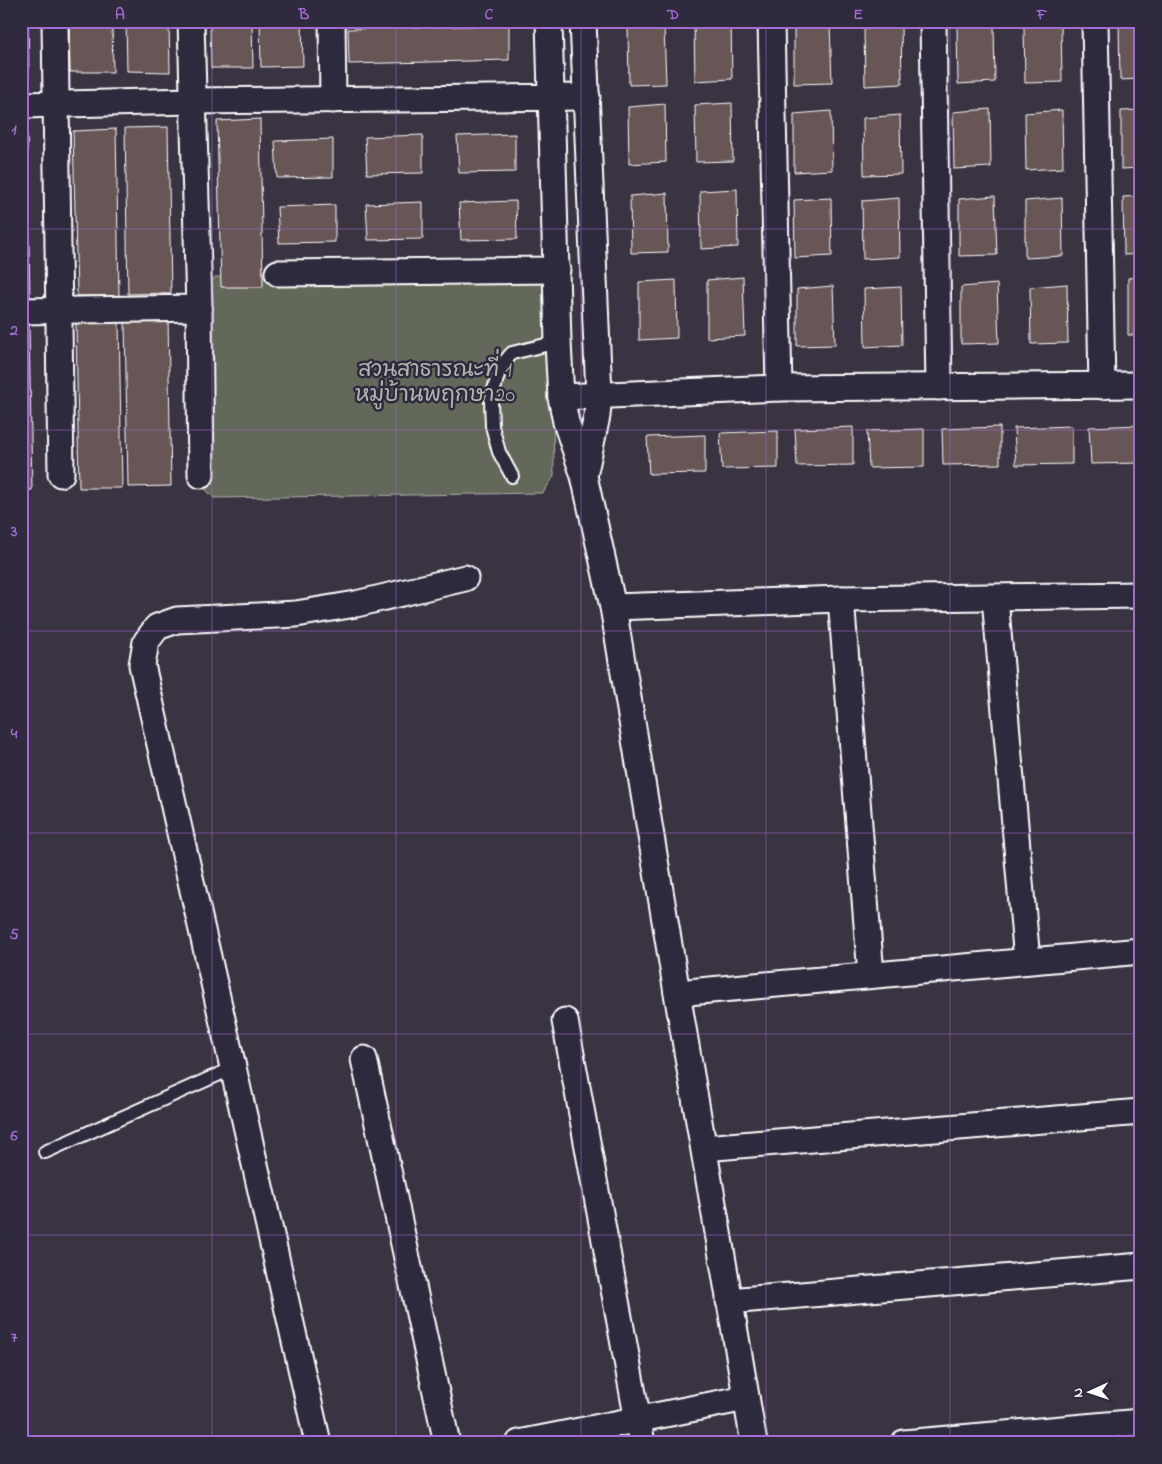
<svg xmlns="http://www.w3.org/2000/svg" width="1162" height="1464" font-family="'Indie Flower','Playpen Sans Thai',sans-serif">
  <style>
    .green { fill: #62685a; stroke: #b0b4ac }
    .building { fill: #685756; stroke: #fff }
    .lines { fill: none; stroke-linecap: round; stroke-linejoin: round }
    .service-casing { stroke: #fff; stroke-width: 16 }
    .minor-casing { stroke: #fff; stroke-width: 29 }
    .service { stroke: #2f2a3d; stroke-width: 12 }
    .minor { stroke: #2f2a3d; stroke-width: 25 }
    .grid { fill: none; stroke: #a36bd2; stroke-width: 1; stroke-opacity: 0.55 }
    .labels { text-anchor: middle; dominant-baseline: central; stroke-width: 5; stroke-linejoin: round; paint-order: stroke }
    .park-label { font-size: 22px; fill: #b0b4ac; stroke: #2f2a3d }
    .neatline { fill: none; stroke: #a36bd2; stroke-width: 2 }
    .grid-label { font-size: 16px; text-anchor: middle; font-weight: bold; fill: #a36bd2 }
  </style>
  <rect width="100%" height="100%" fill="#3a3342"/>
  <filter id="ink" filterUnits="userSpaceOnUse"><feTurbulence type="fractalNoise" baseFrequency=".02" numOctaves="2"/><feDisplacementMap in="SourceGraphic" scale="10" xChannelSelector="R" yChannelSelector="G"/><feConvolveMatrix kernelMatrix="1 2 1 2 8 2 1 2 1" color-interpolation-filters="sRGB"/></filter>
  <g filter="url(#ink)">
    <!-- green -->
    <polygon class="green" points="532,272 552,287 554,476 543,493 214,498 199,483 196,300 215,277"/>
    <!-- building -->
    <g class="building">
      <polygon points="21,21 28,21 29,74 21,74"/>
      <polygon points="69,21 112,21 113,72 70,72"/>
      <polygon points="126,21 169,21 170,72 127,71"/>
      <polygon points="210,21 252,21 253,68 211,68"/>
      <polygon points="260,21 302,21 303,66 261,67"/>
      <polygon points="722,21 731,21 732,79 695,81 694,23"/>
      <polygon points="1141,21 1141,79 1120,80 1119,23"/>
      <polygon points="1061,23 1062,82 1025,83 1024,26"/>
      <polygon points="830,24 832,83 794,84 794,27"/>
      <polygon points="994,24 995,82 958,84 957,26"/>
      <polygon points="509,25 509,60 349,64 348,29"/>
      <polygon points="664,26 666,84 629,85 628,28"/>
      <polygon points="901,26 902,84 865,86 864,29"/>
      <polygon points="732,103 733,161 696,162 695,105"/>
      <polygon points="665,104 666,162 629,164 628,107"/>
      <polygon points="990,109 991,167 954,169 953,112"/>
      <polygon points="1062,110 1063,168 1026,170 1025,113"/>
      <polygon points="1141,110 1141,168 1121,169 1121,111"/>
      <polygon points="831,111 832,170 794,172 794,114"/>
      <polygon points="900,115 901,174 864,175 863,118"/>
      <polygon points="260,119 263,287 221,287 217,121"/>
      <polygon points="168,127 171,293 128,294 125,128"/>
      <polygon points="116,129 119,296 77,296 73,131"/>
      <polygon points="21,133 27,133 30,300 21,300"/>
      <polygon points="515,134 515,172 459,173 457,136"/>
      <polygon points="423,135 423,173 367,174 365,137"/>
      <polygon points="333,139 333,177 277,178 275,141"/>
      <polygon points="737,189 738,247 701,249 700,191"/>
      <polygon points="667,193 668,252 631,253 630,196"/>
      <polygon points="995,196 997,255 959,256 959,199"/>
      <polygon points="1141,196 1141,254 1124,255 1123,197"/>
      <polygon points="831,198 832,256 795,258 794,200"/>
      <polygon points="899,198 900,257 863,259 862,201"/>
      <polygon points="1062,198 1063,256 1025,258 1025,201"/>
      <polygon points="516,201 517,239 461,240 459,203"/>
      <polygon points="423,202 423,239 368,240 366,204"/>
      <polygon points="335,205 335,242 279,243 277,207"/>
      <polygon points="743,277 745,336 707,338 707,280"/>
      <polygon points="1141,277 1141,335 1128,335 1128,278"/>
      <polygon points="676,280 677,338 639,340 639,282"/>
      <polygon points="997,284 999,343 961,344 961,287"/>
      <polygon points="1067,284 1068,343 1031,344 1030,287"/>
      <polygon points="833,286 835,345 797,346 797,289"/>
      <polygon points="901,287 902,345 865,347 864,289"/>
      <polygon points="168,319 171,486 128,487 125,321"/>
      <polygon points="119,321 122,488 79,488 76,323"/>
      <polygon points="21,323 29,323 32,490 21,490"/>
      <polygon points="1141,425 1141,463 1091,464 1089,427"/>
      <polygon points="1072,426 1072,464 1016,465 1014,428"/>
      <polygon points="853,427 853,465 797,466 795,429"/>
      <polygon points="1000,427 1000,464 943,465 942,429"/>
      <polygon points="924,429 924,467 869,468 867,431"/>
      <polygon points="778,431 778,468 722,469 720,433"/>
      <polygon points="705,435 705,473 649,474 647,437"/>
    </g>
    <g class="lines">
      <defs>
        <g id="service">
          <polyline points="512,476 499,452 492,426 491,401 500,367 512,353 558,342"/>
          <polyline points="45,1152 233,1068"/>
        </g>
        <g id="minor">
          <polyline points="55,21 61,474"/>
          <polyline points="191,21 199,308 201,475"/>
          <polyline points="332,21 333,100"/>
          <polyline points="549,21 558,342 561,397 566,422 584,476 613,607 677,993 754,1443"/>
          <polyline points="583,21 599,395 597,416 584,476"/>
          <polyline points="771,21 779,388"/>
          <polyline points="933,21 939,387"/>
          <polyline points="1095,21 1102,386"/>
          <polyline points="21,105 193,101 587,97"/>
          <polyline points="278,273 557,270"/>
          <polyline points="21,311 199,308"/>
          <polyline points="561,397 779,388 1141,385"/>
          <polyline points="995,598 1027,961"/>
          <polyline points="841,599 871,975"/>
          <polyline points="613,607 841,599 1141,595"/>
          <polyline points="677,993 1141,951"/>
          <polyline points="565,1021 642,1443"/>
          <polyline points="364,1059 447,1443"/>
          <polyline points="704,1148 1141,1112"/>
          <polyline points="729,1301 1141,1266"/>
          <polyline points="318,1443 142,665 146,642 157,627 177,620 296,614 356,604 465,578"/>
          <polyline points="519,1443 746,1398"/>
          <polyline points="904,1443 1141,1422"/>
        </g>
      </defs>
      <!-- service casing -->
      <use href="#service" class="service-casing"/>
      <!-- minor casing -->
      <use href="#minor" class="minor-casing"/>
      <!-- service -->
      <use href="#service" class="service"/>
      <!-- minor -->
      <use href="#minor" class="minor"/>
    </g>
  </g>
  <!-- grid -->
  <path class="grid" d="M212 21V1443M396 21V1443M581 21V1443M766 21V1443M950 21V1443M21 229H1141M21 430H1141M21 631H1141M21 833H1141M21 1034H1141M21 1235H1141"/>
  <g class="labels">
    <!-- park labels -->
    <g class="park-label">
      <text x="435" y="371">สวนสาธารณะที่ 1<tspan x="435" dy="25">หมู่บ้านพฤกษา20</tspan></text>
    </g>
  </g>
  <!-- margin -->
  <rect width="1162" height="1464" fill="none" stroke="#2f2a3d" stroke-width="55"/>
  <!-- north arrow -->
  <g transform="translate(1090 1392) rotate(267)" stroke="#2f2a3d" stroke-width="4" paint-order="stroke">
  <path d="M0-4L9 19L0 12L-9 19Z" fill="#ffffff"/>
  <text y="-8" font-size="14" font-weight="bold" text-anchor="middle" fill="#ffffff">N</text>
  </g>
  <rect x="28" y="28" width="1106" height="1408" class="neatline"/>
  <g class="grid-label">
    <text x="120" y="19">A</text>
    <text x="304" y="19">B</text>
    <text x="489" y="19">C</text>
    <text x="673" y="19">D</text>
    <text x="858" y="19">E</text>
    <text x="1042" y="19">F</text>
    <text x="14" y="134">1</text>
    <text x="14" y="335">2</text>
    <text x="14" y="536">3</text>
    <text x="14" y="738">4</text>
    <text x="14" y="939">5</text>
    <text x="14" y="1140">6</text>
    <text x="14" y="1342">7</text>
  </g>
</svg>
